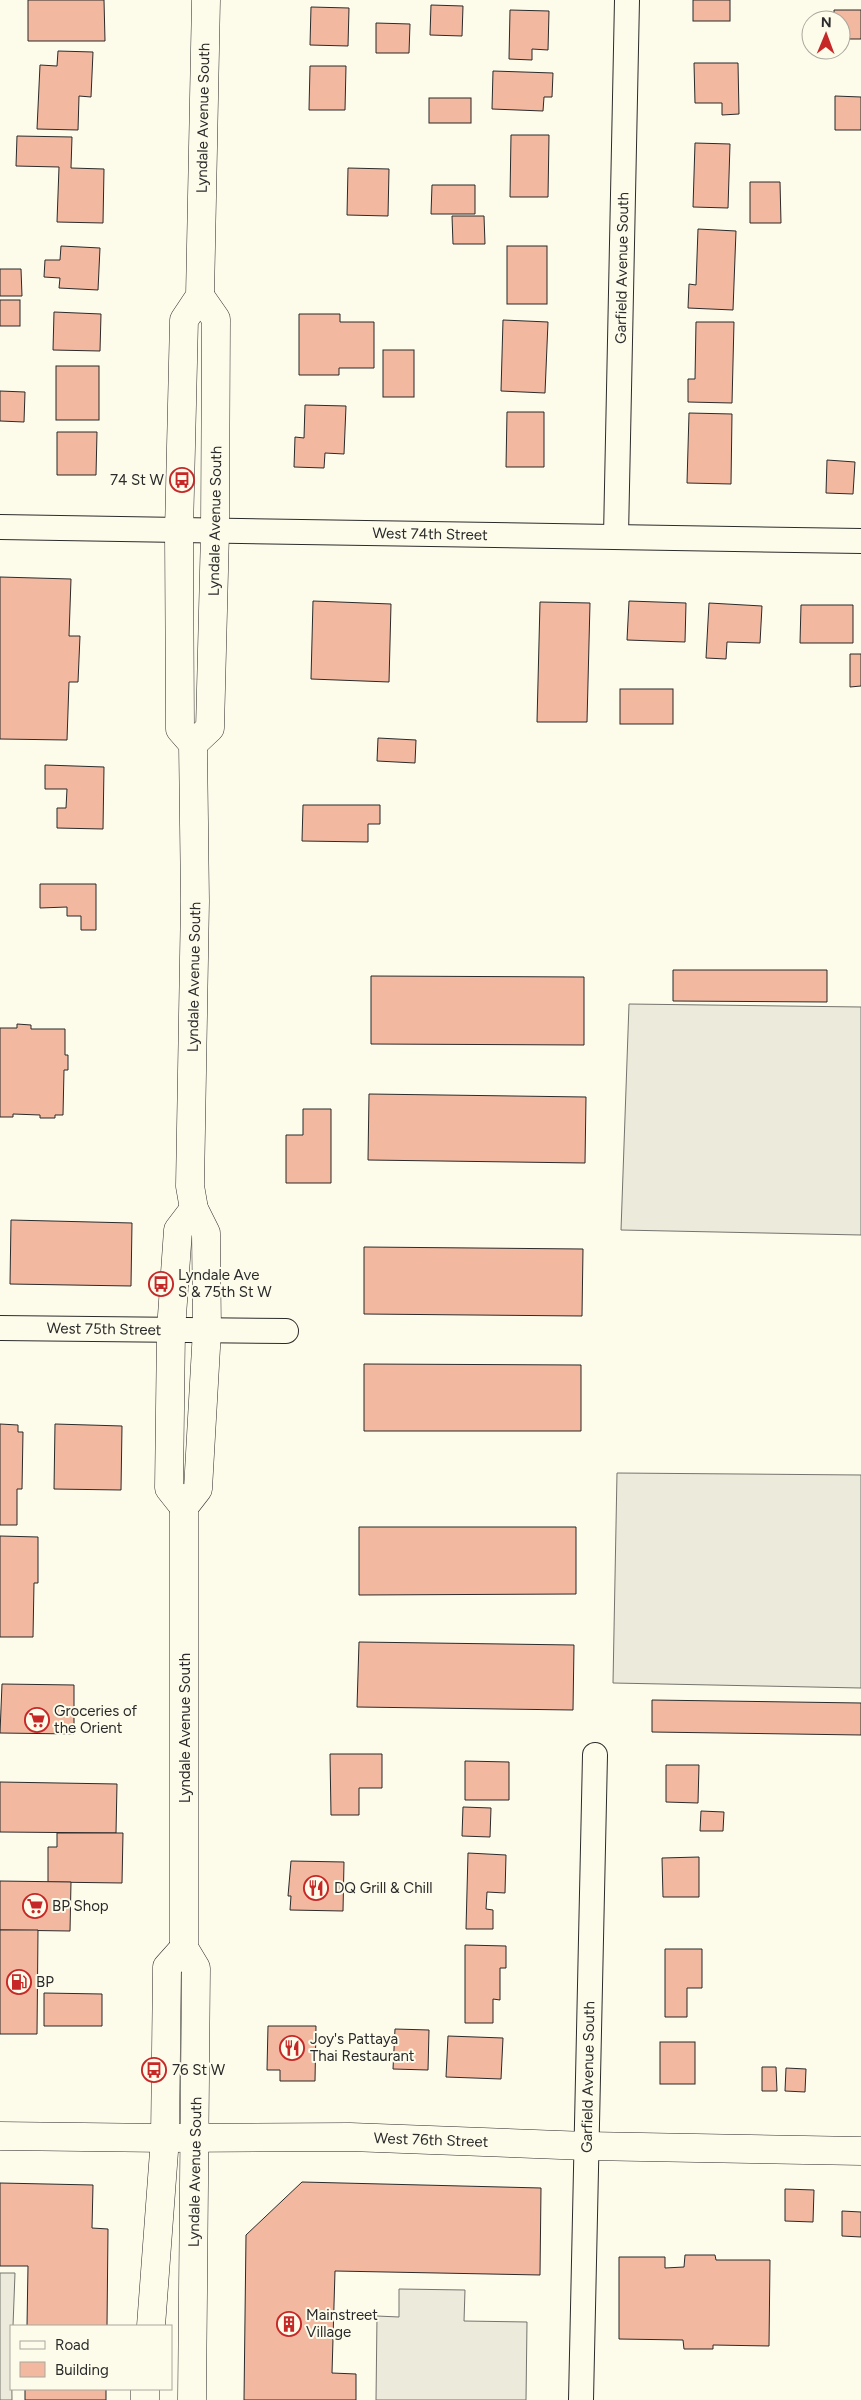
<svg xmlns="http://www.w3.org/2000/svg" width="861" height="2400" font-family="Figtree,sans-serif">
  <style>
    .parking { fill: #eceadb; stroke: #74746e }
    .building { fill: #f2b8a0; stroke: #2b2b2b }
    .lines { fill: none; stroke-linecap: round; stroke-linejoin: round }
    .street-casing { stroke: #2b2b2b; stroke-width: 26 }
    .secondary-casing { stroke: #2b2b2b; stroke-width: 29 }
    .street { stroke: #fdfbea; stroke-width: 24 }
    .secondary { stroke: #fdfbea; stroke-width: 28 }
    .labels { text-anchor: middle; dominant-baseline: central; stroke-width: 4; stroke-linejoin: round; paint-order: stroke }
    .street-label { font-size: 15px; fill: #2b2b2b; stroke: #fdfbea }
    .poi-label { font-size: 15px; fill: #2b2b2b; stroke: #fdfbea; text-anchor: start }
  </style>
  <rect width="100%" height="100%" fill="#fdfbea"/>
  <!-- parking -->
  <g class="parking">
    <polygon points="629,1004 861,1007 861,1235 621,1230"/>
    <polygon points="617,1473 861,1475 861,1688 613,1683"/>
    <polygon points="0,2273 15,2273 13,2326 11,2326 12,2400 0,2400"/>
    <polygon points="399,2289 465,2290 464,2321 527,2322 526,2400 376,2400 377,2316 399,2317"/>
  </g>
  <!-- building -->
  <g class="building">
    <polygon points="28,0 104,0 105,41 28,41"/>
    <rect x="693" y="0" width="37" height="21"/>
    <polygon points="431,5 463,6 462,36 430,35"/>
    <polygon points="311,7 349,8 348,46 310,45"/>
    <polygon points="510,10 549,11 548,50 532,49 532,60 509,59"/>
    <polygon points="834,10 861,10 861,39 841,39 841,20 834,20"/>
    <polygon points="376,23 410,24 409,53 376,53"/>
    <polygon points="58,51 93,52 91,97 79,96 78,130 37,129 40,65 57,66"/>
    <polygon points="694,63 738,63 739,114 722,115 722,103 695,103"/>
    <polygon points="310,66 346,66 345,110 309,110"/>
    <polygon points="493,71 553,73 552,97 544,97 543,111 492,109"/>
    <polygon points="835,96 861,97 861,130 835,130"/>
    <rect x="429" y="98" width="42" height="25"/>
    <polygon points="511,135 549,135 548,197 510,197"/>
    <polygon points="17,136 72,137 71,168 104,169 103,223 57,222 59,167 16,166"/>
    <polygon points="695,143 730,144 728,208 693,207"/>
    <polygon points="348,168 389,169 388,216 347,215"/>
    <polygon points="750,182 780,182 781,223 750,223"/>
    <polygon points="432,185 475,185 475,214 431,214"/>
    <polygon points="452,216 484,216 485,244 453,244"/>
    <polygon points="698,229 736,231 733,310 688,308 689,284 696,285"/>
    <polygon points="61,246 100,248 98,290 59,288 60,278 44,277 45,260 60,260"/>
    <rect x="507" y="246" width="40" height="58"/>
    <polygon points="0,269 21,269 22,296 0,296"/>
    <rect x="0" y="300" width="20" height="26"/>
    <polygon points="54,312 101,314 100,351 53,350"/>
    <polygon points="299,314 340,314 340,322 374,322 374,368 339,368 339,375 299,375"/>
    <polygon points="503,320 548,322 545,393 501,391"/>
    <polygon points="696,322 734,322 732,403 688,402 688,379 695,379"/>
    <rect x="383" y="350" width="31" height="47"/>
    <rect x="56" y="366" width="43" height="54"/>
    <polygon points="0,391 25,392 24,422 0,421"/>
    <polygon points="305,405 346,406 344,454 325,453 324,468 294,467 295,437 304,438"/>
    <polygon points="507,412 544,412 544,467 506,467"/>
    <polygon points="689,413 732,414 731,484 687,483"/>
    <polygon points="57,432 97,432 96,475 57,475"/>
    <polygon points="827,460 855,462 853,494 826,493"/>
    <polygon points="0,577 71,579 69,636 80,636 78,682 69,682 67,740 0,739"/>
    <polygon points="313,601 391,604 389,682 311,679"/>
    <polygon points="629,601 686,603 685,642 627,640"/>
    <polygon points="540,602 590,603 587,722 537,722"/>
    <polygon points="709,603 762,606 760,643 727,642 726,659 706,658"/>
    <polygon points="801,605 853,605 853,643 800,643"/>
    <polygon points="850,654 861,654 861,686 850,687"/>
    <rect x="620" y="689" width="53" height="35"/>
    <polygon points="378,738 416,740 415,763 377,761"/>
    <polygon points="45,765 104,767 103,829 57,828 57,808 66,808 67,789 45,789"/>
    <polygon points="303,805 380,805 380,824 368,824 368,842 302,841"/>
    <polygon points="40,884 96,884 96,930 81,930 81,916 67,916 67,907 40,908"/>
    <polygon points="673,970 827,970 827,1002 673,1001"/>
    <polygon points="371,976 584,977 584,1045 371,1044"/>
    <polygon points="17,1024 31,1025 31,1029 65,1029 65,1055 68,1055 68,1070 64,1070 63,1115 55,1115 55,1118 40,1118 40,1115 13,1114 13,1117 0,1117 0,1028 17,1028"/>
    <polygon points="369,1094 586,1097 585,1163 368,1160"/>
    <polygon points="303,1109 331,1109 331,1183 286,1183 286,1135 303,1135"/>
    <polygon points="11,1220 132,1223 131,1286 10,1284"/>
    <polygon points="364,1247 583,1249 582,1316 364,1314"/>
    <polygon points="364,1364 581,1365 581,1431 364,1431"/>
    <polygon points="0,1424 18,1425 18,1432 23,1432 22,1489 17,1489 17,1525 0,1525"/>
    <polygon points="55,1424 122,1426 121,1490 54,1489"/>
    <polygon points="359,1527 576,1527 576,1594 359,1595"/>
    <polygon points="0,1536 38,1537 38,1583 34,1583 33,1637 0,1637"/>
    <polygon points="359,1642 574,1645 573,1710 357,1707"/>
    <polygon points="2,1684 74,1685 74,1734 0,1733"/>
    <polygon points="652,1700 861,1703 861,1735 652,1732"/>
    <polygon points="330,1754 382,1754 382,1788 359,1788 359,1815 331,1815"/>
    <polygon points="465,1761 509,1762 509,1800 465,1800"/>
    <polygon points="666,1765 699,1765 698,1803 666,1802"/>
    <polygon points="0,1782 117,1784 116,1833 0,1832"/>
    <polygon points="463,1807 491,1808 490,1837 462,1836"/>
    <polygon points="701,1811 724,1812 723,1831 700,1831"/>
    <polygon points="57,1833 123,1833 122,1883 48,1882 48,1847 57,1847"/>
    <polygon points="468,1853 506,1855 505,1893 487,1892 486,1909 493,1910 493,1929 466,1929"/>
    <polygon points="699,1857 699,1897 663,1897 662,1858"/>
    <polygon points="291,1861 344,1862 343,1911 290,1910 291,1896 288,1896"/>
    <polygon points="0,1881 71,1882 70,1931 0,1930"/>
    <polygon points="0,1930 38,1930 37,2034 0,2034"/>
    <polygon points="465,1945 506,1946 506,1968 500,1968 500,2000 493,1999 493,2023 465,2023"/>
    <polygon points="665,1949 702,1949 702,1988 687,1988 687,2017 665,2017"/>
    <polygon points="44,1993 102,1994 102,2026 44,2026"/>
    <polygon points="268,2026 316,2026 315,2081 280,2081 280,2070 267,2070"/>
    <polygon points="395,2029 429,2030 428,2070 393,2069"/>
    <polygon points="448,2036 503,2038 501,2079 446,2077"/>
    <rect x="660" y="2042" width="35" height="42"/>
    <polygon points="762,2067 776,2067 777,2091 762,2091"/>
    <polygon points="786,2068 806,2069 805,2092 785,2091"/>
    <polygon points="302,2182 541,2188 540,2275 335,2271 332,2373 356,2374 356,2400 244,2400 246,2235"/>
    <polygon points="0,2183 93,2185 92,2228 108,2229 107,2326 27,2326 28,2266 0,2266"/>
    <polygon points="785,2189 814,2190 813,2222 785,2221"/>
    <polygon points="842,2211 861,2212 861,2237 842,2236"/>
    <polygon points="685,2255 715,2255 716,2260 770,2260 769,2346 713,2345 713,2349 684,2349 683,2340 619,2339 619,2257 665,2257 665,2268 684,2267"/>
    <rect x="25" y="2389" width="81" height="11"/>
  </g>
  <g class="lines">
    <defs>
      <g id="street">
        <polyline points="0,527 861,541"/>
        <polyline points="616,536 627,0"/>
        <polyline points="0,1328 286,1331"/>
        <polyline points="581,2400 595,1755"/>
      </g>
      <g id="secondary">
        <polyline points="193,744 210,728 215,532 216,319 200,296"/>
        <polyline points="184,1507 169,1488 171,1330 178,1230 194,1209"/>
        <polyline points="0,2136 165,2138 350,2137 587,2146 861,2151"/>
        <polyline points="151,2326 165,2138 167,1967 184,1948"/>
        <polyline points="145,2400 145,2389"/>
        <polyline points="192,2400 196,1968 184,1948 184,1507 198,1489 207,1330 206,1233 194,1209 190,1186 195,901 193,744 180,729 179,531 184,320 200,296 206,0"/>
      </g>
    </defs>
    <!-- street casing -->
    <use href="#street" class="street-casing"/>
    <!-- secondary casing -->
    <use href="#secondary" class="secondary-casing"/>
    <!-- street -->
    <use href="#street" class="street"/>
    <!-- secondary -->
    <use href="#secondary" class="secondary"/>
  </g>
  <!-- icons -->
  <defs>
    <symbol id="bus-ring" viewBox="-11 -11 22 22"><circle r="9.5" fill="#fdfbea" stroke="#c62828" stroke-width="1.5"/><path d="M-5-6H5V4H4V6H2V4H-2V6H-4V4H-5ZM-3.5-4V0h7V-4ZM-3.5 1.2v1.5H-2V1.2ZM2 1.2v1.5H3.5V1.2Z" fill="#c62828"/></symbol>
    <symbol id="supermarket-ring" viewBox="-11 -11 22 22"><circle r="9.5" fill="#fdfbea" stroke="#c62828" stroke-width="1.5"/><path d="M-6-5.5h2.5l.6 2H6L4.5 2H-2.5L-4.4-4H-6ZM-1.5 3.2a1.3 1.3 0 1 0 .1 0ZM3 3.2a1.3 1.3 0 1 0 .1 0Z" fill="#c62828"/></symbol>
    <symbol id="restaurant-ring" viewBox="-11 -11 22 22"><circle r="9.5" fill="#fdfbea" stroke="#c62828" stroke-width="1.5"/><path d="M-5-6h1v4h1v-4h1v4h1v-4h1v5L-1.5 .5V6h-2V.5L-5-1ZM5-6V6H3V1.5H1.5Q1.5-4 5-6Z" fill="#c62828"/></symbol>
    <symbol id="fuel-ring" viewBox="-11 -11 22 22"><circle r="9.5" fill="#fdfbea" stroke="#c62828" stroke-width="1.5"/><path d="M-5.5-6h7V0h2V4h1.3V-2.5L3-4.5l.8-.8L6-3V5H2.5V1h-1V6h-7ZM-4.2-4.7v3.2H.2V-4.7Z" fill="#c62828"/></symbol>
    <symbol id="building-ring" viewBox="-11 -11 22 22"><circle r="9.5" fill="#fdfbea" stroke="#c62828" stroke-width="1.5"/><path d="M-4-6H4V6H1V3H-1V6H-4ZM-2.5-4.3h1.7v1.8h-1.7ZM.8-4.3h1.7v1.8H.8ZM-2.5-1h1.7V.8h-1.7ZM.8-1h1.7V.8H.8Z" fill="#c62828"/></symbol>
  </defs>
  <g fill-rule="evenodd">
    <use href="#bus-ring" x="168" y="466" width="28" height="28"/>
    <use href="#bus-ring" x="147" y="1270" width="28" height="28"/>
    <use href="#supermarket-ring" x="23" y="1706" width="28" height="28"/>
    <use href="#restaurant-ring" x="302" y="1874" width="28" height="28"/>
    <use href="#supermarket-ring" x="21" y="1892" width="28" height="28"/>
    <use href="#fuel-ring" x="5" y="1968" width="28" height="28"/>
    <use href="#restaurant-ring" x="278" y="2034" width="28" height="28"/>
    <use href="#bus-ring" x="140" y="2056" width="28" height="28"/>
    <use href="#building-ring" x="275" y="2310" width="28" height="28"/>
  </g>
  <g class="labels">
    <!-- street labels -->
    <g class="street-label">
      <text transform="translate(203 118) rotate(-89)">Lyndale Avenue South</text>
      <text transform="translate(622 268) rotate(-89)">Garfield Avenue South</text>
      <text transform="translate(215 521) rotate(-89)">Lyndale Avenue South</text>
      <text transform="translate(430 534) rotate(1)">West 74th Street</text>
      <text transform="translate(194 977) rotate(-89)">Lyndale Avenue South</text>
      <text transform="translate(104 1329) rotate(1)">West 75th Street</text>
      <text transform="translate(185 1728) rotate(-90)">Lyndale Avenue South</text>
      <text transform="translate(588 2077) rotate(-89)">Garfield Avenue South</text>
      <text transform="translate(431 2140) rotate(2)">West 76th Street</text>
      <text transform="translate(195 2172) rotate(-89)">Lyndale Avenue South</text>
    </g>
    <!-- poi labels -->
    <g class="poi-label">
      <text x="164" y="480" text-anchor="end">74 St W</text>
      <text x="178" y="1275">Lyndale Ave<tspan x="178" dy="17">S &amp; 75th St W</tspan></text>
      <text x="54" y="1711">Groceries of<tspan x="54" dy="17">the Orient</tspan></text>
      <text x="334" y="1888">DQ Grill &amp; Chill</text>
      <text x="52" y="1906">BP Shop</text>
      <text x="36" y="1982">BP</text>
      <text x="310" y="2039">Joy's Pattaya<tspan x="310" dy="17">Thai Restaurant</tspan></text>
      <text x="172" y="2070">76 St W</text>
      <text x="306" y="2315">Mainstreet<tspan x="306" dy="17">Village</tspan></text>
    </g>
  </g>
  <!-- legend -->
  <rect x="10" y="2325" width="162" height="65" fill="#fdfbea" stroke="#a9a89e"/>
  <rect x="20" y="2341" width="25" height="8" fill="#fdfbea" stroke="#a9a89e"/>
  <text x="55" y="2350" font-size="15" fill="#2b2b2b">Road</text>
  <rect x="20" y="2362" width="25" height="15" fill="#f2b8a0" stroke="#a9a89e"/>
  <text x="55" y="2375" font-size="15" fill="#2b2b2b">Building</text>
  <!-- north arrow -->
  <g transform="translate(826 35) rotate(1)"><circle r="24" fill="#fdfbea" stroke="#a9a89e"/>
  <path d="M0-4L9 19L0 12L-9 19Z" fill="#c62828"/>
  <text y="-8" font-size="14" font-weight="bold" text-anchor="middle" fill="#2b2b2b">N</text>
  </g>
</svg>
